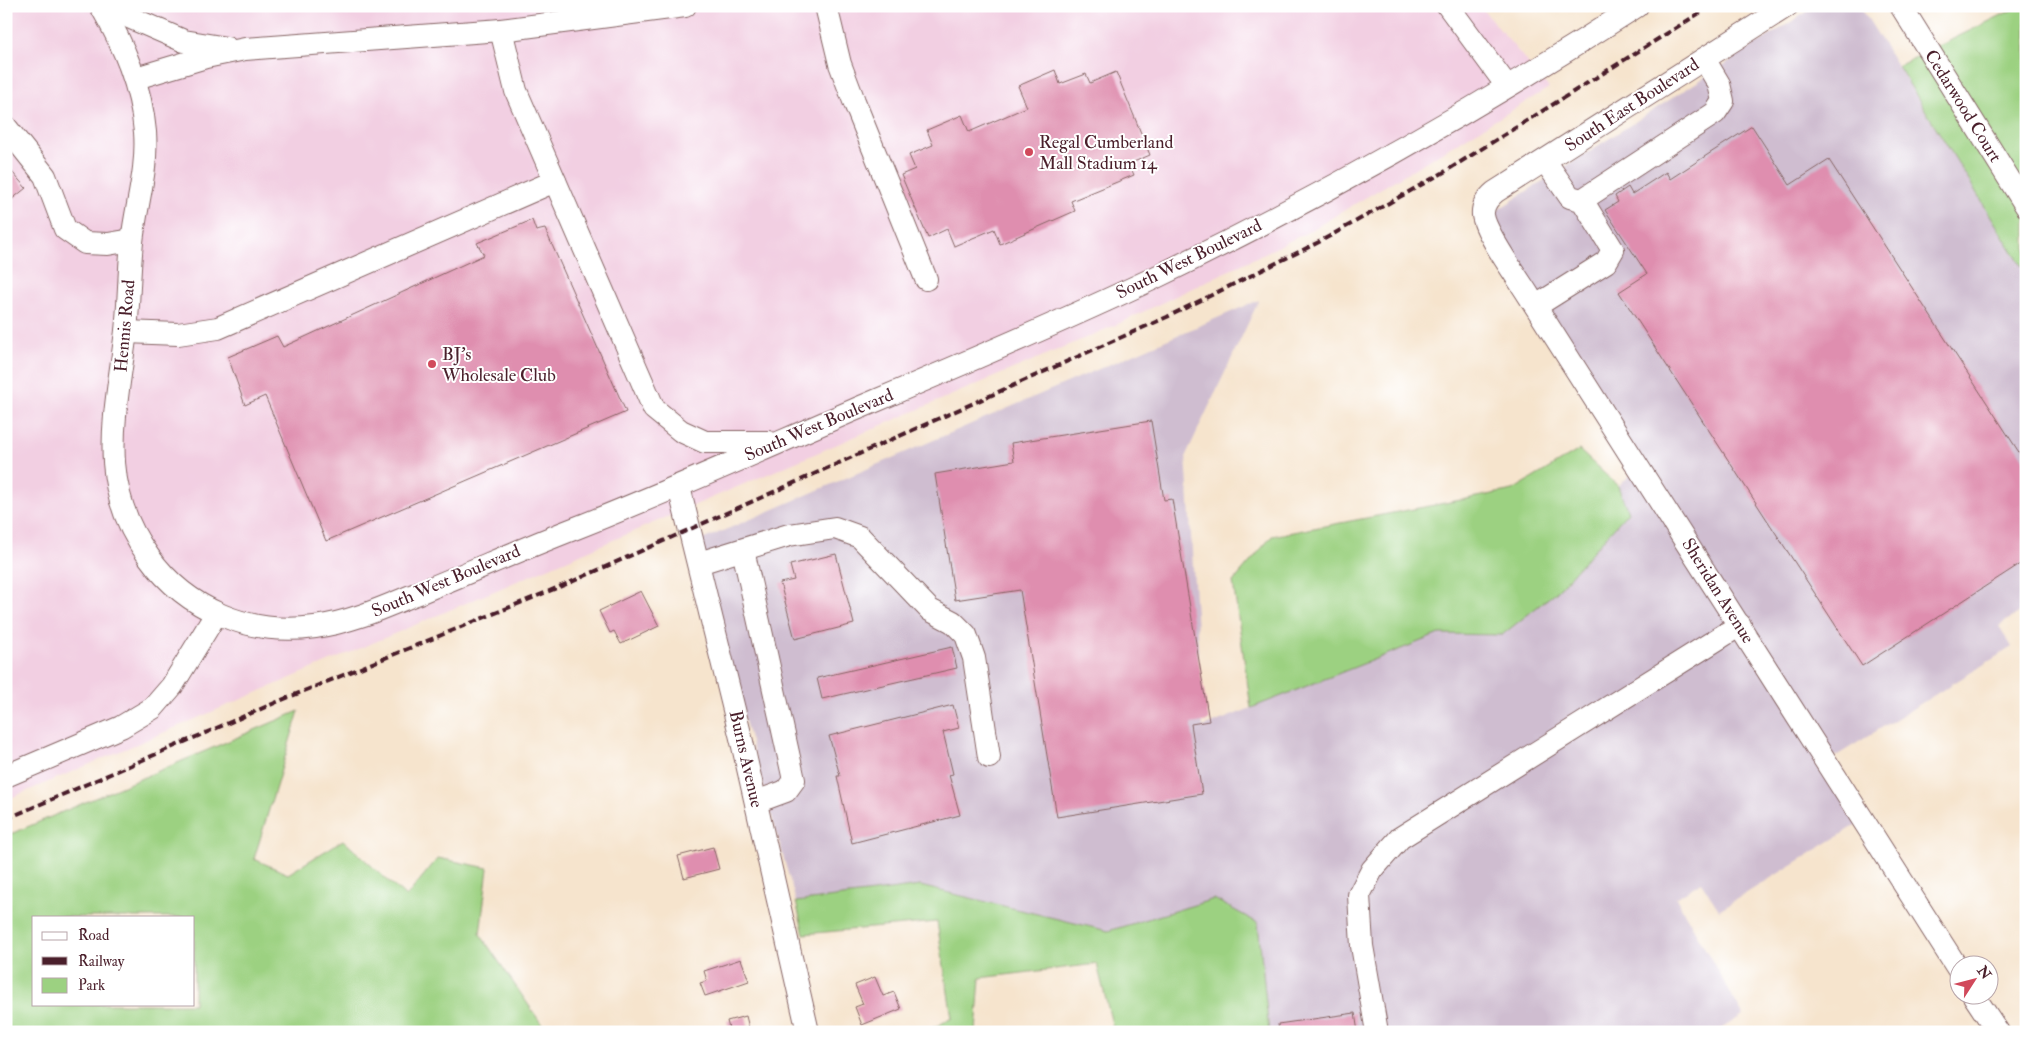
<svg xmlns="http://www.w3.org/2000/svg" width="2032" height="1038" font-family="'IM FELL Double Pica',serif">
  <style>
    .built { fill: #f2cfe2 }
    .industrial { fill: #cfbdd0 }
    .green { fill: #9cd181; stroke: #737856; fill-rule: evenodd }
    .building { fill: #df8eaf }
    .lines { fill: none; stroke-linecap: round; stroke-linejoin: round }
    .minor-casing { stroke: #866464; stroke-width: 24 }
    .minor { stroke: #fff; stroke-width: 22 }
    .rail { stroke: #4a1f2b; stroke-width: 4; stroke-dasharray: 8 4; stroke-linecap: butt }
    .poi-dot { fill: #d1495b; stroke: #fff; stroke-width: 2 }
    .labels { text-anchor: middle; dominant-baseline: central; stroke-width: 4; stroke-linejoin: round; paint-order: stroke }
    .street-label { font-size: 18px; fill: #4a1f2b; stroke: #fff }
    .poi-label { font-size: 18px; fill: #4a1f2b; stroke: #fff; text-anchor: start }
  </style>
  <rect width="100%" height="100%" fill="#fff"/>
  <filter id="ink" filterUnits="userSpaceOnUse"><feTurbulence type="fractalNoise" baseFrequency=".02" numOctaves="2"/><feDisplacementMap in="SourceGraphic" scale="10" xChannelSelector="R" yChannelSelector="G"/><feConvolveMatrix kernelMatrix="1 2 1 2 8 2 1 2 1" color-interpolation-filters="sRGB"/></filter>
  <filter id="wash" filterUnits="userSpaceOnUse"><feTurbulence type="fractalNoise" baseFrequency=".0096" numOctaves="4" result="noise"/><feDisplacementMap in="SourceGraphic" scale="20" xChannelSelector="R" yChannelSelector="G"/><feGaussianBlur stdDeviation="1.12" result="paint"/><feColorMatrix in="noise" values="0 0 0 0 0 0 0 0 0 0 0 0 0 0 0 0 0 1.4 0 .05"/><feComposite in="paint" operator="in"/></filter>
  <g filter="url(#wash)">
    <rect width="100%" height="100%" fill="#f6e4cd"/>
    <!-- built -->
    <polygon class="built" points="6,6 1480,6 1549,88 1308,232 1118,324 6,800"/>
    <!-- industrial -->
    <polygon class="industrial" points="1816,6 1860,6 2026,273 2026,608 1999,626 2012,647 1828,761 1863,821 1719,910 1701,882 1676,898 1743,1015 1716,1032 1269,1032 1258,923 1214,899 1108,931 920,886 796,902 695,543 1259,300 1186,455 1203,727 1439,634 1502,635 1556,592 1628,512 1618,486 1641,466 1482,220"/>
    <!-- green -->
    <g class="green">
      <polygon points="2020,6 2026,6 2026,273 1898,66"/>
      <polygon points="1579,450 1618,486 1628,512 1556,592 1502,635 1439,634 1251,708 1233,582 1272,536 1513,490"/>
      <path d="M299 711 254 859 288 874 343 840 406 897 438 858 488 868 480 934 547 1032H6V836ZM34 917H194V1004H34Z"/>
      <polygon points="920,886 1108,931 1214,899 1258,923 1269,1032 1114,1032 1097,964 980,978 976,1032 925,1032 952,1018 937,922 804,934 796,902"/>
    </g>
    <g id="blocks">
      <!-- building -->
      <g class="building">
        <polygon points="1055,70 1060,84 1086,74 1090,83 1116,72 1150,155 1129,164 1134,175 1071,201 1075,211 1000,244 994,229 954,246 947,229 928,238 901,175 915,169 909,155 933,145 927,130 962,115 969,132 1027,107 1018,86"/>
        <polygon points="1752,126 1790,185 1829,160 2026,463 2026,560 1862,666 1619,292 1647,274 1605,210 1618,202 1615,196 1628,187 1632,194 1666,172 1670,179"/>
        <polygon points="6,165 26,188 6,204"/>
        <polygon points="532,220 536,231 545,229 626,412 326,541 265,396 245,405 228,357 277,336 283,347 484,255 477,243"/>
        <polygon points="1151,421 1164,500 1172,499 1209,721 1191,724 1202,794 1057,817 1020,590 955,600 935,474 1014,461 1011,443"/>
        <polygon points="836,554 854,624 795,639 780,583 794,580 790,565"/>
        <polygon points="641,591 659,626 621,644 614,631 610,633 599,611"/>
        <polygon points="952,647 957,668 822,699 817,678"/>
        <polygon points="953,705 959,728 943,732 953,774 949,775 960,815 852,843 837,776 840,776 829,736"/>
        <polygon points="713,847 719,869 684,878 678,856"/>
        <polygon points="741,959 749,981 705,996 700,983 707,981 704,971"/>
        <polygon points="875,977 883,996 894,992 901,1009 862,1025 855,1007 863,1004 855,985"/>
        <polygon points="1355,1013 1358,1032 1279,1032 1278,1024"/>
        <polygon points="746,1016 750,1032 730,1032 727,1021"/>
      </g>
    </g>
  </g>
  <g filter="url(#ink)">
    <use href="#blocks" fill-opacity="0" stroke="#866464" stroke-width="1"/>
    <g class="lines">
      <defs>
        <g id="minor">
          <path d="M101 6C124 46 141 86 145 132 148 170 136 205 132 242 129 272 129 302 126 331 116 414 95 484 149 557 187 610 250 636 315 627 353 622 386 606 421 592 473 571 524 548 576 528 670 491 761 450 854 410 953 368 1053 326 1150 280 1318 199 1481 107 1637 6"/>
          <polyline points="114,6 131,18 184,41 227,48"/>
          <polyline points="826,6 840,64 854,101 926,279"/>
          <polyline points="1448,6 1507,86"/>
          <path d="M1787 6 1495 192C1489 197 1482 205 1483 215 1485 233 1518 278 1529 296L1960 972"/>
          <polyline points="1901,6 2026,206"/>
          <polyline points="501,30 516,91 654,409 681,431 705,442 768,442"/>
          <polyline points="136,78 206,57 245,49 501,30 685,6"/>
          <polyline points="6,127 45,176 65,229 85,243 108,244 132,240"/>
          <polyline points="1582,200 1715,113 1723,101 1719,84 1704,59"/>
          <polyline points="1536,306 1606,262 1613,250 1582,200 1570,197 1545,161"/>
          <polyline points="126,332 178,334 218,328 555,181"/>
          <polyline points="679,487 742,742 808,1032"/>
          <polyline points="743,550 794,780 786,791 756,802"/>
          <polyline points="699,563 789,535 835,528 860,537 930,610 953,622 966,635 974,658 989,757"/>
          <polyline points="6,776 121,727 153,708 172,686 216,614"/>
          <polyline points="1974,996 1998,1032"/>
          <polyline points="1377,1032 1362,946 1359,895 1372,870 1400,838 1740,625"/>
        </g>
      </defs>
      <!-- minor casing -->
      <use href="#minor" class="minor-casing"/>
      <!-- minor -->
      <use href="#minor" class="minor"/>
      <!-- rail -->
      <polyline class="rail" points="6,819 277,702 569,583 1167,317 1319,242 1446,171 1711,6"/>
    </g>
  </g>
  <!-- markers -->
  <g class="poi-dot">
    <circle cx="1029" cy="152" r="5"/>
    <circle cx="432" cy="364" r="5"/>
  </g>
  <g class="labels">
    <!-- street labels -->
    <g class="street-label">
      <text transform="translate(1632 105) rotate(-33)">South East Boulevard</text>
      <text transform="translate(1963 106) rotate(58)">Cedarwood Court</text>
      <text transform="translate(1189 259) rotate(-26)">South West Boulevard</text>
      <text transform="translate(125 326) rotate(-85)">Hennis Road</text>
      <text transform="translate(819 425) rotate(-23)">South West Boulevard</text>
      <text transform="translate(446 581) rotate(-23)">South West Boulevard</text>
      <text transform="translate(1718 591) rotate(58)">Sheridan Avenue</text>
      <text transform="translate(746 759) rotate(77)">Burns Avenue</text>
    </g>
    <!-- poi labels -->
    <g class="poi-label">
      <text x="1039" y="142">Regal Cumberland<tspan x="1039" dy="21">Mall Stadium 14</tspan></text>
      <text x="442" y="354">BJ's<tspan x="442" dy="21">Wholesale Club</tspan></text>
    </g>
  </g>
  <!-- margin -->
  <rect width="2032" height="1038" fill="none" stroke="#fff" stroke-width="25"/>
  <!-- legend -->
  <rect x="32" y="916" width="162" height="90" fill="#ffffff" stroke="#b7a5aa"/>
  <rect x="42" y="932" width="25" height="8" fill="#ffffff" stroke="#b7a5aa"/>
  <text x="78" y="940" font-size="15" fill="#4a1f2b">Road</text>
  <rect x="42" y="957" width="25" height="8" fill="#4a1f2b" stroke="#b7a5aa"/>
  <text x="78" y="966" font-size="15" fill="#4a1f2b">Railway</text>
  <rect x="42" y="978" width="25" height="15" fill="#9cd181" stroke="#b7a5aa"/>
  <text x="78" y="990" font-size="15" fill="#4a1f2b">Park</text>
  <!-- north arrow -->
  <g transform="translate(1974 980) rotate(54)"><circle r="24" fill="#ffffff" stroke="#b7a5aa"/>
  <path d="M0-4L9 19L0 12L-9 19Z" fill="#d1495b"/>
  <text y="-8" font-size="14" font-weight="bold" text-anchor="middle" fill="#4a1f2b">N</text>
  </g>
</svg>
